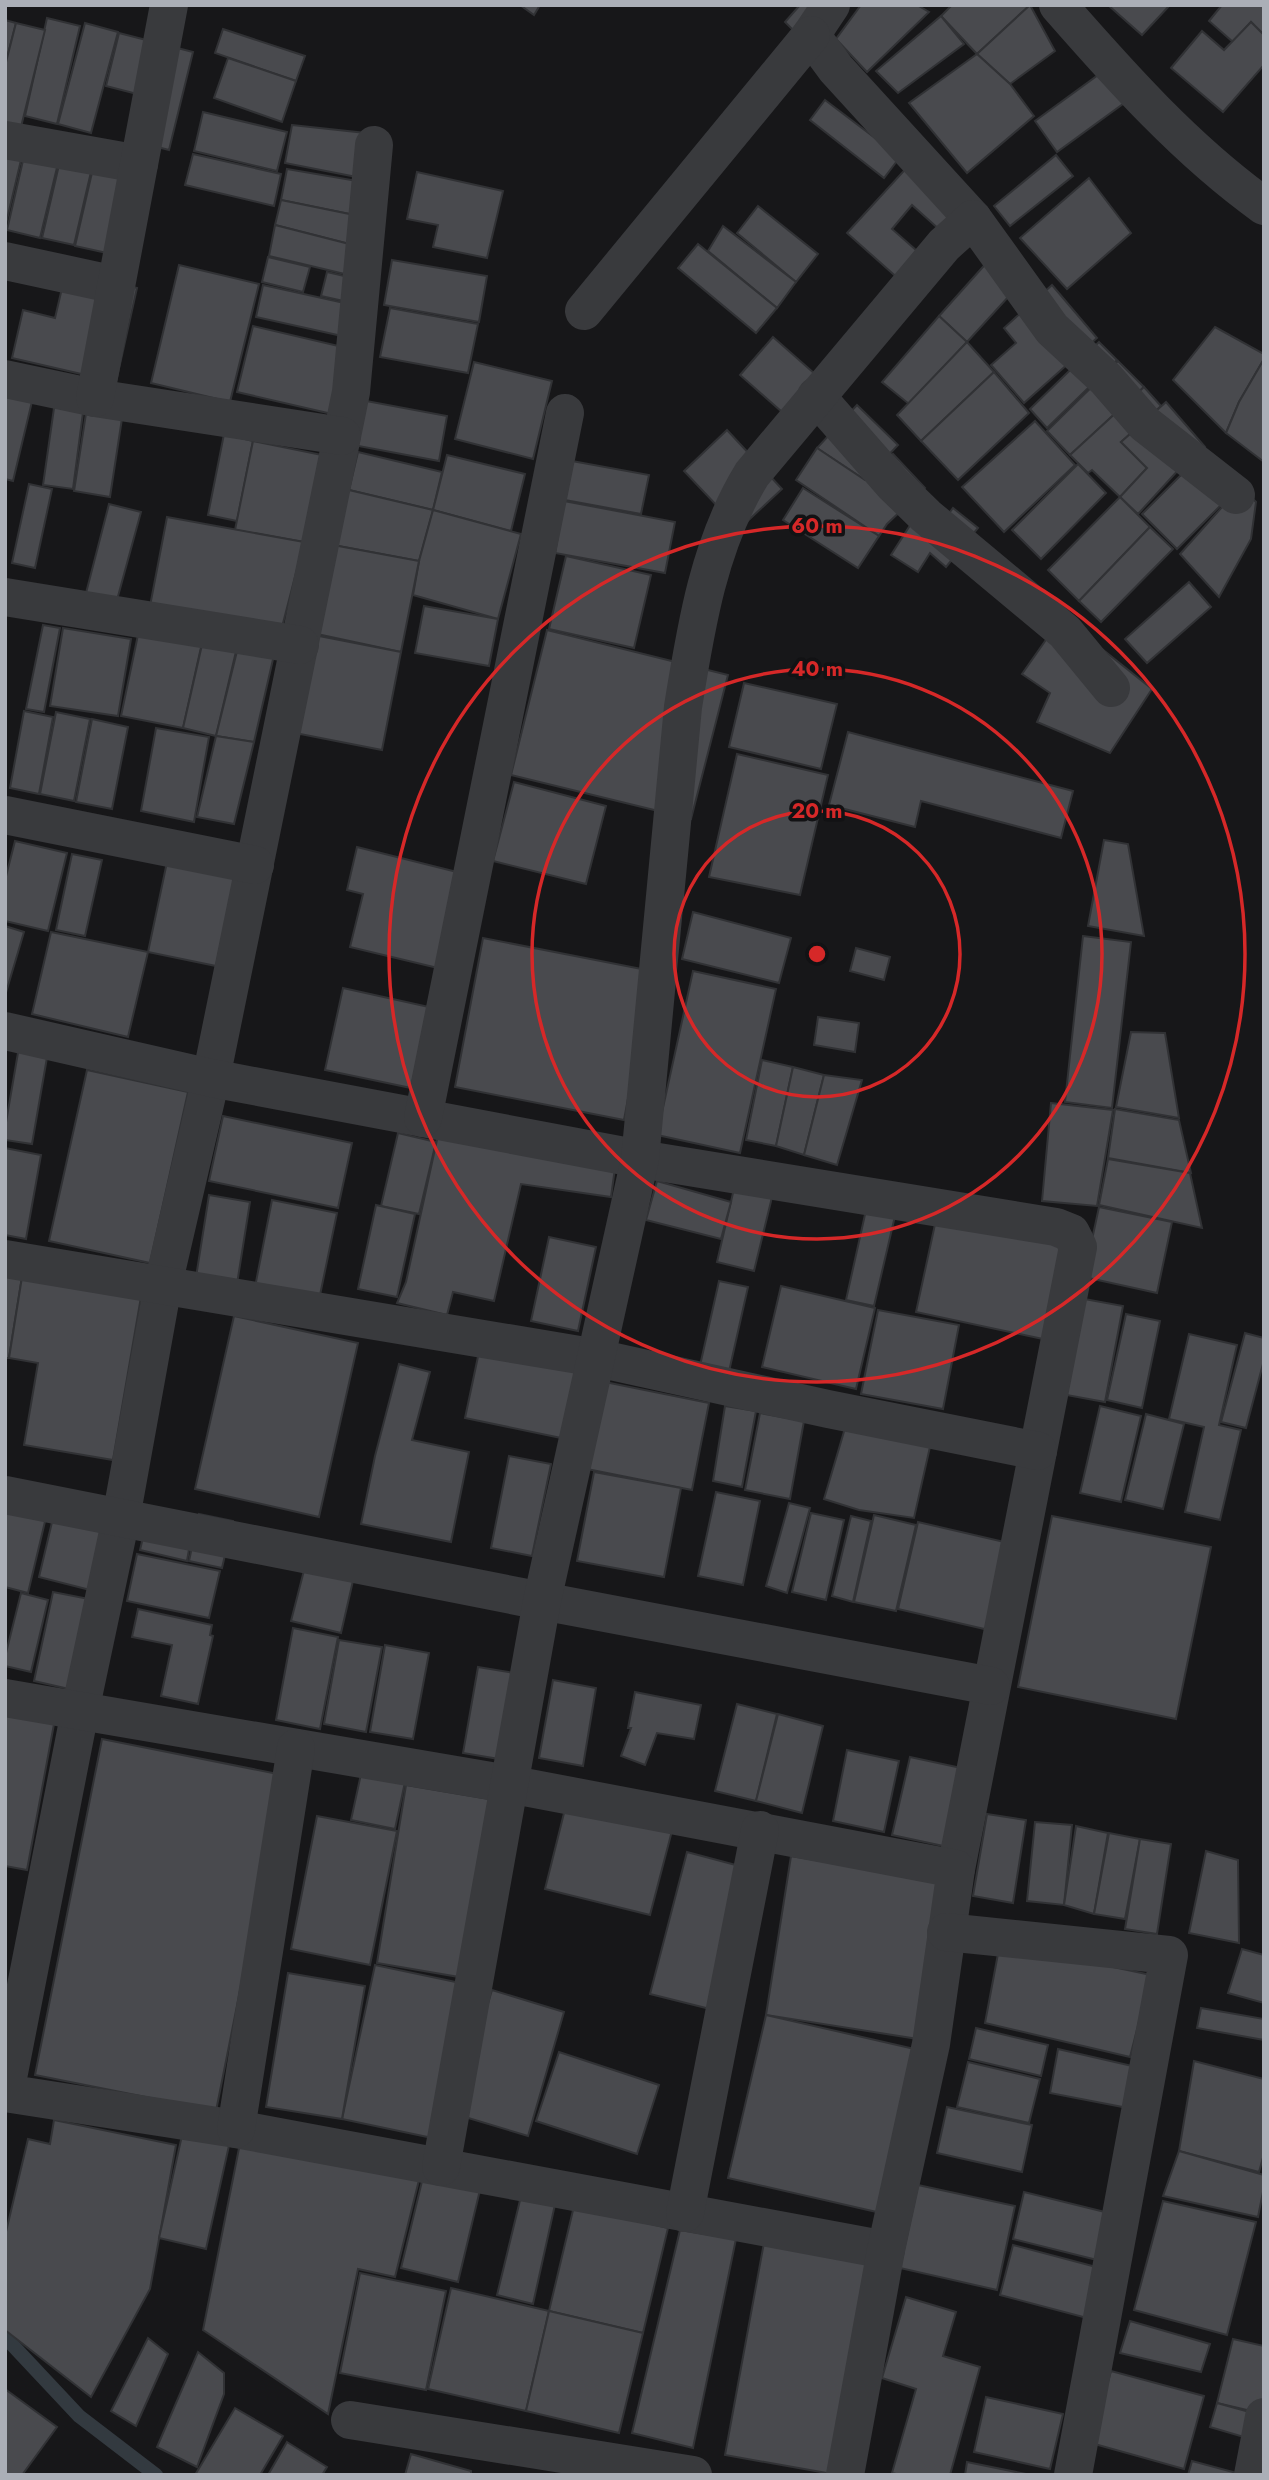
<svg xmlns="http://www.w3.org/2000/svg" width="1269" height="2480" font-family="Jost,sans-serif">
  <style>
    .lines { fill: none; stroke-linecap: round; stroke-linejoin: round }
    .stream { stroke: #333a40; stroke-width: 14 }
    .building { fill: #494a4e; stroke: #313235; stroke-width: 2 }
    .street { stroke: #393a3d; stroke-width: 38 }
    .ring { fill: none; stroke: #d62828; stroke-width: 3.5 }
    .centre { fill: #d62828; stroke: #121214; stroke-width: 3.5 }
    .ring-label { font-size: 21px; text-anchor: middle; font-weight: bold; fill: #d62828; stroke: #121214; stroke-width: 7; stroke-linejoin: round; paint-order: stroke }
  </style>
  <rect width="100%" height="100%" fill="#171719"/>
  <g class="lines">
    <!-- stream -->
    <polyline class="stream" points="5,2337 79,2416 156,2475"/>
  </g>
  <!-- building -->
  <g class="building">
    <polygon points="520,5 540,5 534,15"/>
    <polygon points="800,5 824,5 800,37 785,22"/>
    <polygon points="861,5 917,5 929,12 867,72 836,39"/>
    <polygon points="952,5 1030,5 977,54 941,16"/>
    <polygon points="1030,5 1055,51 1010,84 977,54"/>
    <polygon points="1108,5 1170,5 1142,35"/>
    <polygon points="1222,5 1264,5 1264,35 1251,22 1233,42 1209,21"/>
    <polygon points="941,16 964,44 898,93 876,71"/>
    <polygon points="47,18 80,26 57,124 25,116"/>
    <polygon points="5,20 16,23 5,66"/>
    <polygon points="1251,22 1264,35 1264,65 1223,112 1171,68 1202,31 1224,50"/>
    <polygon points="16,23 45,30 21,127 5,123 5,66"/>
    <polygon points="85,23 118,32 91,133 58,124"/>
    <polygon points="223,29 305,56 296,81 215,53"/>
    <polygon points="119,33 193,52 169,150 130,140 141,95 106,86"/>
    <polygon points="977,54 1010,84 1034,116 967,173 909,103"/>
    <polygon points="228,58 296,81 282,122 214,98"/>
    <polygon points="1105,70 1127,101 1057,152 1035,121"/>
    <polygon points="825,100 900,157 884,178 810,120"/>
    <polygon points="203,112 287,132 277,171 194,151"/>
    <polygon points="292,125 384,135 377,181 285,163"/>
    <polygon points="5,138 25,143 5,228"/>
    <polygon points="27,143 61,151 40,238 7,230"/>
    <polygon points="97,151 129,159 107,253 75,246"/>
    <polygon points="922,151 960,248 912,205 892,229 941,272 919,297 847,233"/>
    <polygon points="62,152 94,159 74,245 42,238"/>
    <polygon points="193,154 281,174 274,206 185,185"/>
    <polygon points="1056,155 1073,176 1010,226 994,206"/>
    <polygon points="287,169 375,184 369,218 281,200"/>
    <polygon points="417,172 503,191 487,258 433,247 438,225 407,219"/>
    <polygon points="1089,178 1131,233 1067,289 1020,238"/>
    <polygon points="281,200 369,218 361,247 275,225"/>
    <polygon points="758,206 818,254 796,282 737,233"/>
    <polygon points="275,225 361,247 353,276 269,256"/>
    <polygon points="723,226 796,282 777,308 708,251"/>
    <polygon points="698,244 777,308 756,333 678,268"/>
    <polygon points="268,257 310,267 303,292 262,282"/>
    <polygon points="990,259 1020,284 967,342 939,316"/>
    <polygon points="392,260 487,276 479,322 384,305"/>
    <polygon points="179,265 259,284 230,402 151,383"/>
    <polygon points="66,271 137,288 116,382 12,358 23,310 55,318"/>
    <polygon points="327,272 353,278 348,302 321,296"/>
    <polygon points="263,285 349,304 342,336 256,317"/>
    <polygon points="1052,285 1097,338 1024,403 991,365 1016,343 1004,328"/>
    <polygon points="390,308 478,324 468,373 380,357"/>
    <polygon points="939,316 967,342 909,404 882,382"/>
    <polygon points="253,326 347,348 332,414 237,392"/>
    <polygon points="1215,327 1264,354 1264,359 1239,402 1226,433 1173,380"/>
    <polygon points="773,337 840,396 807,434 740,375"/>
    <polygon points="967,342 994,372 921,441 897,415"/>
    <polygon points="1099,342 1117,360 1047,428 1030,409"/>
    <polygon points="1264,359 1264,462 1226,433 1239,402"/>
    <polygon points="1118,361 1144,387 1070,455 1047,431"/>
    <polygon points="474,362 552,381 533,459 455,439"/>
    <polygon points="994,372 1029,413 958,480 921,441"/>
    <polygon points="5,382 35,389 13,481 5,479"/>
    <polygon points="1144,387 1161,406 1121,442 1147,468 1120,497 1092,470 1088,473 1070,455"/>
    <polygon points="361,400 447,416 439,461 353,445"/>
    <polygon points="55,401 84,405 73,489 43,485"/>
    <polygon points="1166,402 1205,447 1181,467 1138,514 1120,497 1147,468 1121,442"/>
    <polygon points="857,405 898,445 865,480 817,448"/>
    <polygon points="87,407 123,412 110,497 74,491"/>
    <polygon points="1035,421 1075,465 1004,532 962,487"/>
    <polygon points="727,430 782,489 739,529 684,471"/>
    <polygon points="224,434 253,441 237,521 208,515"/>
    <polygon points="253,441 322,455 304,542 235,530"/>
    <polygon points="817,448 865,480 893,454 925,488 887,524 879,536 796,480"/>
    <polygon points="358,452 442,472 433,510 349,490"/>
    <polygon points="1204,452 1239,487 1177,549 1142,514"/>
    <polygon points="447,455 525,474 511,531 433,510"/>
    <polygon points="572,461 649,475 641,514 565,500"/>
    <polygon points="1078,464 1106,493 1041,559 1012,530"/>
    <polygon points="29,484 52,489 35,568 12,563"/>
    <polygon points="1240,487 1256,502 1251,539 1219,597 1180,554"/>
    <polygon points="803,488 879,536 858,568 783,520"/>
    <polygon points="349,490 433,510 419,561 333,545"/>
    <polygon points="1120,497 1150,527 1079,601 1048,570"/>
    <polygon points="564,501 675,522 665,573 555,553"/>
    <polygon points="925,502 947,516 953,508 978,528 946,567 930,553 918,572 891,555"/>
    <polygon points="109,504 141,512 117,600 86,593"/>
    <polygon points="433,510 521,534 498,619 413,595 419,561"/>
    <polygon points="167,517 304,542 281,631 150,606"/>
    <polygon points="1150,527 1173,549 1101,622 1079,601"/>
    <polygon points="333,545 419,561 401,652 317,634"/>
    <polygon points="566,556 651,575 634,648 549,629"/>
    <polygon points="1189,582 1211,607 1147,663 1125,639"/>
    <polygon points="424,606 498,619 489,666 415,653"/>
    <polygon points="1062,617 1152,689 1110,753 1037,722 1050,693 1022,674"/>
    <polygon points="43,625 60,628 44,712 26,709"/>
    <polygon points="63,628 131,639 118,716 50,706"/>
    <polygon points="139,630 202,643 183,728 121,716"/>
    <polygon points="547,630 728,675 691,819 511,775"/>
    <polygon points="314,635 401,652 382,750 295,733"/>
    <polygon points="204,636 238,643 216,736 183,728"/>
    <polygon points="239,643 274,655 254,742 216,736"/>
    <polygon points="744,683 837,704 821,769 729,747"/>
    <polygon points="24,711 53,717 39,794 10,788"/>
    <polygon points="56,712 90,719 74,801 40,794"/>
    <polygon points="92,719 128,727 112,809 76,802"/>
    <polygon points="156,728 209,737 194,822 141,811"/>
    <polygon points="848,732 1073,791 1061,838 921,801 915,827 829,805"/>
    <polygon points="216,736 254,742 234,824 197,817"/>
    <polygon points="737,754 828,775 800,895 709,877"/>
    <polygon points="514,782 606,806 586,884 493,861"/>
    <polygon points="1104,840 1128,844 1144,936 1088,926"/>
    <polygon points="15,841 67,853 48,931 5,921 5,880"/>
    <polygon points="357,847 465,874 442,969 350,947 363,894 347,890"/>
    <polygon points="72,854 102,860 85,936 56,930"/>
    <polygon points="167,862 235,877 216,966 148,952"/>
    <polygon points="693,912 791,938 779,983 682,959"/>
    <polygon points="5,926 24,932 5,996"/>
    <polygon points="51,932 148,952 128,1037 32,1014"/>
    <polygon points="1083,936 1131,942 1112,1108 1065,1102"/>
    <polygon points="483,938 652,971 624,1120 455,1087"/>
    <polygon points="856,948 890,957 884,980 850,971"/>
    <polygon points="693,971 776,989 740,1153 657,1135"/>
    <polygon points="343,988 429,1007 411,1088 325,1070"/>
    <polygon points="818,1017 859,1023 855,1052 814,1045"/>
    <polygon points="1131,1032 1165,1033 1179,1118 1116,1107"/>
    <polygon points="20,1041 49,1046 32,1144 5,1140 5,1128"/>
    <polygon points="762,1060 793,1067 776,1146 746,1140"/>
    <polygon points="793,1067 824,1075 804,1155 776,1146"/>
    <polygon points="87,1070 188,1092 150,1263 49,1241"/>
    <polygon points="824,1075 862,1080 837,1165 804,1155"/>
    <polygon points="1051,1103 1113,1110 1097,1206 1042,1201"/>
    <polygon points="1115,1109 1179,1120 1191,1173 1108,1158"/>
    <polygon points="223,1116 352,1143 338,1208 209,1181"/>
    <polygon points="398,1133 436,1142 419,1214 381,1206"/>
    <polygon points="438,1135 615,1168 611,1197 521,1184 494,1301 453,1292 447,1315 397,1303 406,1282"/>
    <polygon points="5,1148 41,1155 26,1239 5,1235"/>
    <polygon points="1108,1159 1190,1173 1202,1228 1099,1205"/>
    <polygon points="736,1180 774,1189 754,1271 717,1262"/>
    <polygon points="657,1181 731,1202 721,1239 646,1220"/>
    <polygon points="209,1195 250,1202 237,1284 196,1277"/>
    <polygon points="272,1200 337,1213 319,1300 255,1287"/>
    <polygon points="376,1205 415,1214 397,1297 358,1289"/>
    <polygon points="1099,1207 1172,1222 1157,1293 1084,1277"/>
    <polygon points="866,1210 895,1216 874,1306 846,1300"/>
    <polygon points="937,1215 1064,1242 1043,1339 916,1312"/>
    <polygon points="549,1237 596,1247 578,1331 531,1321"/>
    <polygon points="5,1276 22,1277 9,1358 5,1358"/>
    <polygon points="22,1277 141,1297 113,1460 24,1445 38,1363 9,1358"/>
    <polygon points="719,1281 748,1287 728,1376 699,1370"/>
    <polygon points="781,1286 875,1308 856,1389 762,1367"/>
    <polygon points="1079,1298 1123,1306 1105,1402 1061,1394"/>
    <polygon points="878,1310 959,1325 943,1409 861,1394"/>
    <polygon points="1126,1314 1160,1321 1142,1408 1107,1400"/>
    <polygon points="234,1316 358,1343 319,1517 195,1489"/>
    <polygon points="1245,1333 1264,1338 1264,1360 1246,1428 1221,1422"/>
    <polygon points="1189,1334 1237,1345 1219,1425 1241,1430 1220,1520 1185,1512 1204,1427 1169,1419"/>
    <polygon points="480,1347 581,1368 566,1439 465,1418"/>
    <polygon points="399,1364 430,1372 412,1440 469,1452 451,1542 361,1524 375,1456"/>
    <polygon points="605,1382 709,1403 692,1490 587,1469"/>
    <polygon points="725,1406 756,1411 742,1487 713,1481"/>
    <polygon points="1100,1406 1141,1416 1121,1502 1080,1493"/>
    <polygon points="760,1413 804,1421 790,1499 745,1490"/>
    <polygon points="1146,1414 1184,1424 1163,1509 1125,1500"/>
    <polygon points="848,1418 932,1438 914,1518 859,1510 824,1499"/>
    <polygon points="509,1456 551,1464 532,1556 491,1548"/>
    <polygon points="594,1472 681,1488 664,1577 577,1561"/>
    <polygon points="716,1492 760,1501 743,1585 698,1576"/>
    <polygon points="5,1499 48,1509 28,1593 5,1587"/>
    <polygon points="57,1501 113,1514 94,1591 39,1577"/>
    <polygon points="789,1503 810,1508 787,1593 766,1586"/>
    <polygon points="811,1513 844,1520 826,1600 792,1592"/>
    <polygon points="199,1514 233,1521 222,1568 189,1561"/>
    <polygon points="874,1515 916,1525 896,1611 854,1602"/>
    <polygon points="851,1516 871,1521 853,1602 832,1596"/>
    <polygon points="1052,1516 1211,1547 1176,1719 1018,1687"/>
    <polygon points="918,1522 1013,1544 993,1631 898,1609"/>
    <polygon points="145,1529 191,1538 187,1561 140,1550"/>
    <polygon points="310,1547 358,1559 341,1633 291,1621"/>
    <polygon points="137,1554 220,1571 209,1618 127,1601"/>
    <polygon points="53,1592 89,1599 69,1689 34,1681"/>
    <polygon points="21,1593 48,1600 31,1672 5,1666 5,1657"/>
    <polygon points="138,1609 212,1625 210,1635 213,1636 198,1704 161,1696 172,1645 132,1637"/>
    <polygon points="293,1628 338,1637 320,1729 276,1720"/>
    <polygon points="339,1640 382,1647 366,1732 324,1724"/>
    <polygon points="385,1645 429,1653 413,1739 370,1732"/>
    <polygon points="478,1667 514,1673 499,1759 463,1753"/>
    <polygon points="553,1680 596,1688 583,1766 539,1758"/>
    <polygon points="635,1692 701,1705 694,1739 657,1733 645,1765 621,1756 631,1728 628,1728"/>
    <polygon points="737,1704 777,1714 756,1801 715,1791"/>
    <polygon points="778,1714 823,1726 802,1813 756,1801"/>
    <polygon points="5,1715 54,1724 27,1870 5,1866"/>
    <polygon points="102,1739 283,1775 216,2111 35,2075"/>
    <polygon points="847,1750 899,1761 884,1832 833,1821"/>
    <polygon points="910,1757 966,1769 948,1847 892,1835"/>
    <polygon points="361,1774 405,1782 395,1829 351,1820"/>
    <polygon points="406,1785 489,1799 459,1977 377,1963"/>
    <polygon points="567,1801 673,1827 650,1915 545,1889"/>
    <polygon points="987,1814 1026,1820 1013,1903 973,1896"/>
    <polygon points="317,1816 397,1831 370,1965 291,1949"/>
    <polygon points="1035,1822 1072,1825 1064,1905 1027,1901"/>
    <polygon points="1076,1826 1108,1833 1094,1914 1064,1905"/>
    <polygon points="1109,1833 1140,1839 1125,1919 1094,1914"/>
    <polygon points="1140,1839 1171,1844 1157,1934 1125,1929"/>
    <polygon points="1206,1851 1238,1860 1239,1943 1189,1933"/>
    <polygon points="687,1852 747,1868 710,2009 650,1994"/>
    <polygon points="791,1856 944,1881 918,2039 766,2015"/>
    <polygon points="1000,1943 1151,1975 1130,2057 985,2023"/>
    <polygon points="1242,1949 1264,1955 1264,2003 1228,1993"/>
    <polygon points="375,1965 470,1985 437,2139 342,2119"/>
    <polygon points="288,1973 365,1986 342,2119 266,2107"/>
    <polygon points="492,1990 564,2012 528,2136 455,2114"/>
    <polygon points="1201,2008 1264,2019 1264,2040 1197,2028"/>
    <polygon points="766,2015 919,2050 881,2213 728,2178"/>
    <polygon points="976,2028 1048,2045 1041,2076 969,2059"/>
    <polygon points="1058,2049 1141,2068 1133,2109 1050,2093"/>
    <polygon points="559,2052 659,2085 637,2154 536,2121"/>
    <polygon points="1194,2061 1264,2079 1264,2154 1259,2172 1179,2151"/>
    <polygon points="968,2062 1040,2079 1029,2123 957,2107"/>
    <polygon points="947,2107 1032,2125 1022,2172 937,2153"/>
    <polygon points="54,2120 176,2145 150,2289 91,2397 5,2330 5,2236 28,2139 50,2144"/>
    <polygon points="183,2131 230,2141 206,2249 159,2238"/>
    <polygon points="241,2138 420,2176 395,2277 358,2269 328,2414 203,2330"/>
    <polygon points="1179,2151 1264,2175 1264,2187 1258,2217 1163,2196"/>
    <polygon points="423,2177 480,2190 458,2282 401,2268"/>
    <polygon points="918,2185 1015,2206 997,2290 900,2268"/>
    <polygon points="522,2192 556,2200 533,2304 497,2295"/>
    <polygon points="1024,2192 1109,2213 1097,2260 1013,2239"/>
    <polygon points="1163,2201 1256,2222 1227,2335 1134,2310"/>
    <polygon points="574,2206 668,2228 643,2333 549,2311"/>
    <polygon points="680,2230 736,2239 693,2448 632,2433"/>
    <polygon points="765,2237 878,2258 838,2475 725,2455"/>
    <polygon points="1013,2245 1100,2268 1087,2318 1000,2295"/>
    <polygon points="360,2273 446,2291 426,2390 340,2373"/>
    <polygon points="451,2288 549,2311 526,2411 428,2389"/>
    <polygon points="906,2297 956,2312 943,2356 980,2367 950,2475 900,2475 892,2473 916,2389 882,2378"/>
    <polygon points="549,2311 643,2333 619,2433 526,2411"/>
    <polygon points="1130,2321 1210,2344 1201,2372 1120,2353"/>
    <polygon points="148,2338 168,2354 136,2426 111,2411"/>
    <polygon points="1233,2339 1264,2346 1264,2414 1217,2403"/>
    <polygon points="198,2352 224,2373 224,2394 197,2467 157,2447"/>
    <polygon points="1111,2371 1204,2396 1184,2469 1091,2443"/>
    <polygon points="5,2389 57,2427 22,2475 5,2475"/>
    <polygon points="986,2397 1063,2414 1050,2469 974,2452"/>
    <polygon points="1217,2403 1264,2416 1264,2443 1210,2427"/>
    <polygon points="235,2408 283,2436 260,2475 195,2475"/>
    <polygon points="287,2442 327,2467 322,2475 268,2475"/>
    <polygon points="411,2454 471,2471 471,2475 405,2475"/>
    <polygon points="1192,2461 1244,2475 1188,2475"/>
    <polygon points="967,2462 1031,2475 965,2475"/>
  </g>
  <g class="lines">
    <!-- street -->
    <g class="street">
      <polyline points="831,5 811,35 836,69 973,219"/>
      <path d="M1058 5C1121 77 1186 150 1264 206"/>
      <polyline points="5,140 139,164"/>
      <polyline points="374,145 351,392 211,1078 163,1285 121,1518 80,1711 5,2093 236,2129 886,2250"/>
      <polyline points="5,261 116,285"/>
      <polyline points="584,311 811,35"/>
      <polyline points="5,379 95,398 342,436"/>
      <polyline points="816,396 893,484 926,516 1065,632 1111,688"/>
      <polyline points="95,398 169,5"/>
      <polyline points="5,597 300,645"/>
      <polyline points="5,815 255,865"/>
      <polyline points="5,1031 211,1078 640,1159 1056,1227 1071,1233 1078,1247 956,1869"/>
      <polyline points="423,1118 565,413"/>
      <polyline points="5,1259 597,1358 828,1409 1038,1451"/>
      <polyline points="5,1495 542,1601 991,1686"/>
      <polyline points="5,1698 508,1784 956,1869 931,2044 886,2250 845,2475"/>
      <polyline points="946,1932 1169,1955 1073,2475"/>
      <polyline points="236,2129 296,1748"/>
      <path d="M441 2167 542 1601 640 1159 683 707C696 626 709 544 752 474L944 245 973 219 1052 329 1106 379 1145 424 1236 495"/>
      <polyline points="685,2213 760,1830"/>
      <polyline points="350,2420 693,2475"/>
      <polyline points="1253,2475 1264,2417"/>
    </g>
  </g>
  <!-- distance rings -->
  <g class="ring">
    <circle cx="817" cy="954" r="143"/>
    <circle cx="817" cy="954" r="285"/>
    <circle cx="817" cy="954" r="428"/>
  </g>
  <circle cx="817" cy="954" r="10" class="centre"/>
  <g class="ring-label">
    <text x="817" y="533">60 m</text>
    <text x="817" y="676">40 m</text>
    <text x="817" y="818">20 m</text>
  </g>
  <!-- border -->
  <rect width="1269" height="2480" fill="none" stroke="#abafb7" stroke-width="14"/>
</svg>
